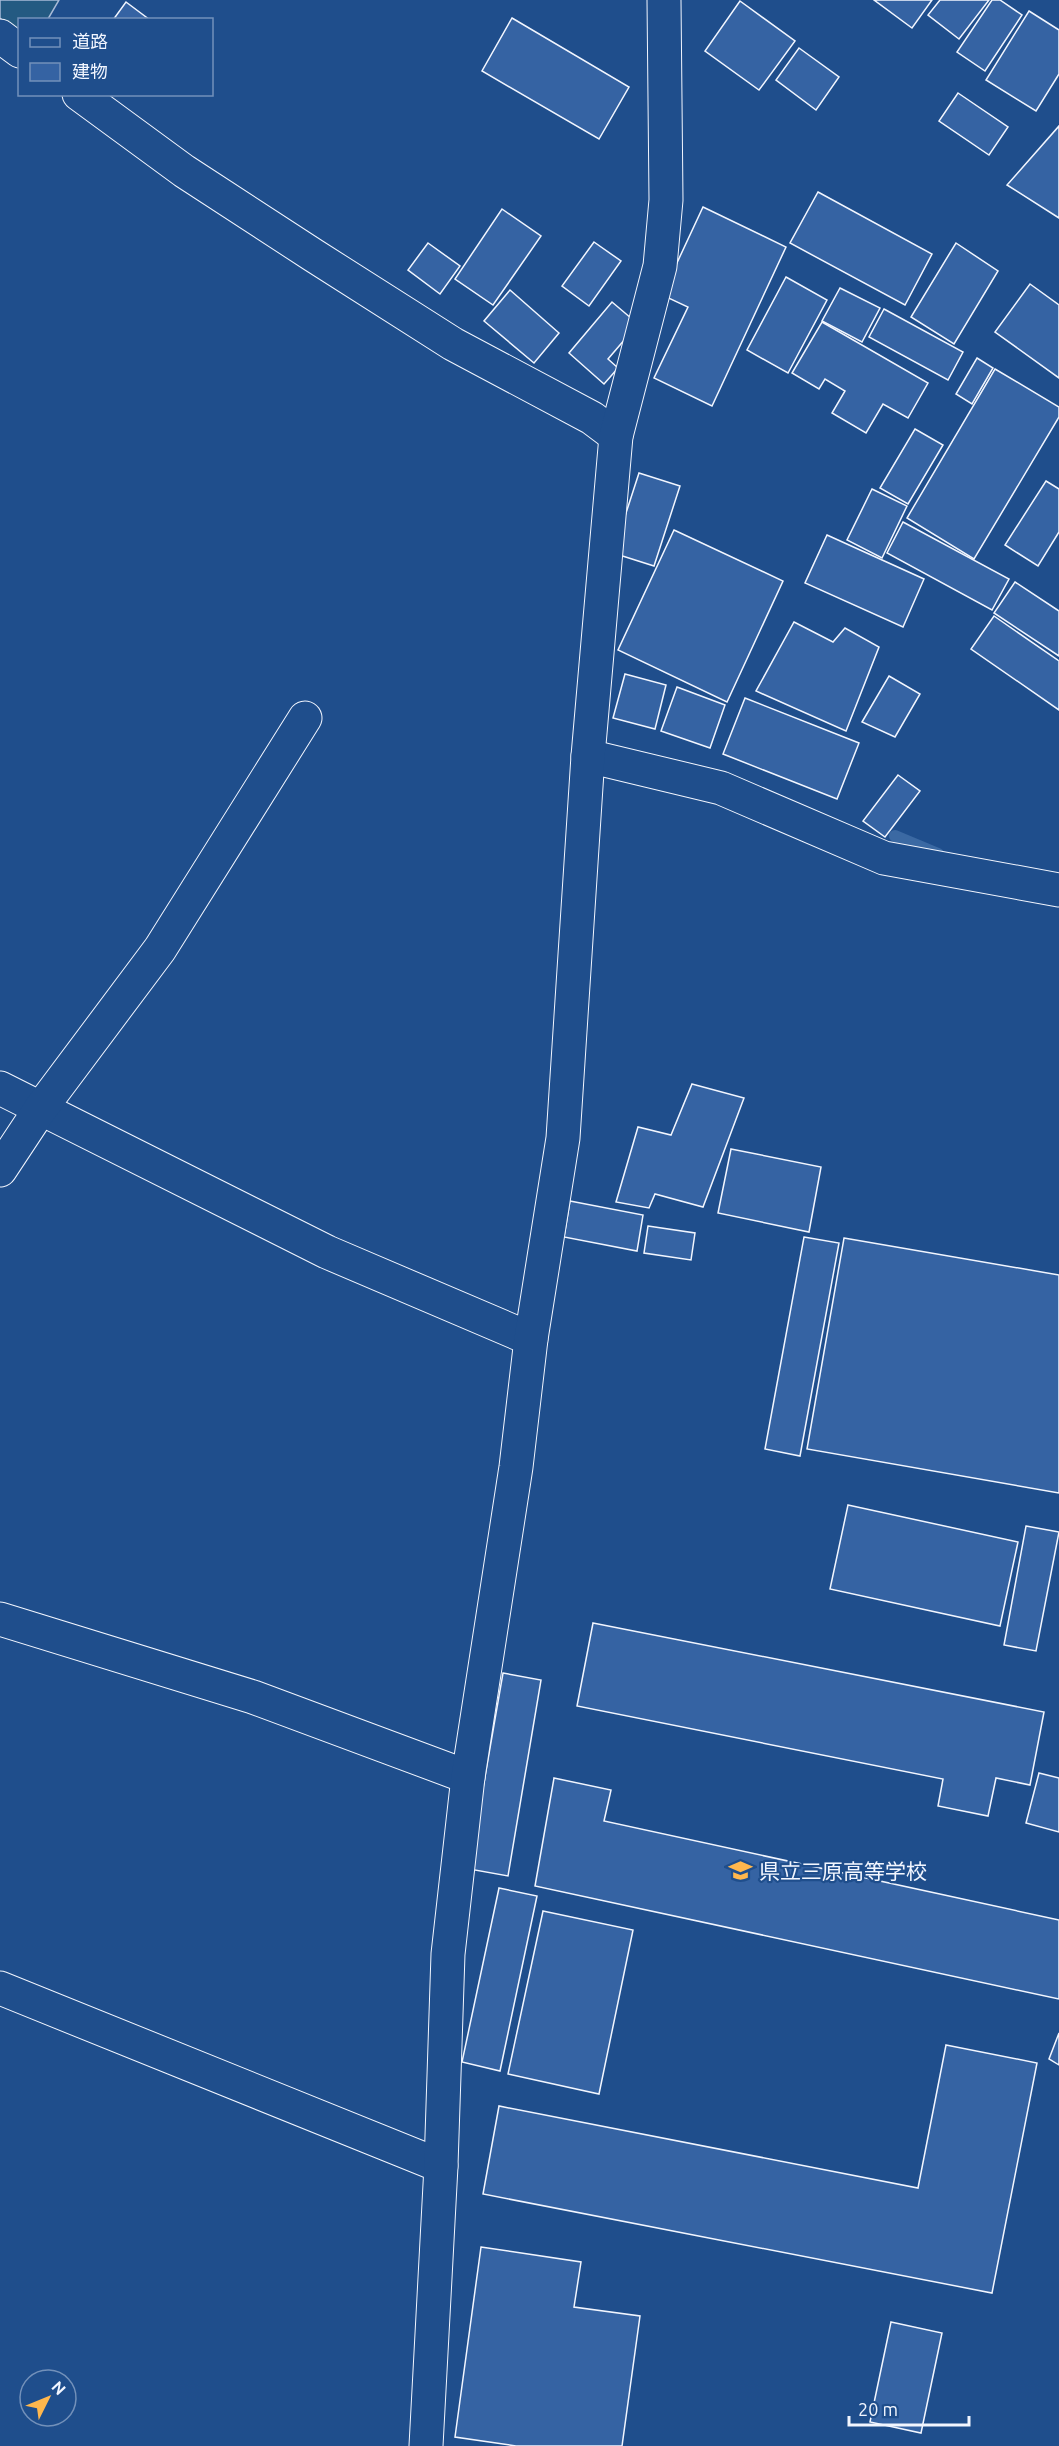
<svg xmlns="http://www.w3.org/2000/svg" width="1059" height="2446" font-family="Ubuntu,'Noto Sans JP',sans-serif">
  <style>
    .green { fill: #245a82; stroke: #a8bbd7; stroke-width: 1.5 }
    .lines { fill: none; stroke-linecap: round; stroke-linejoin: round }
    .stream { stroke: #3b69a3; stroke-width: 12 }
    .building { fill: #3563a3; stroke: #f2f6ff; stroke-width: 1.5 }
    .minor-casing { stroke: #f2f6ff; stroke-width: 35 }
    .minor { stroke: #1f4e8c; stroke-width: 33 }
    .labels { text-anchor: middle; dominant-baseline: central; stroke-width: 4.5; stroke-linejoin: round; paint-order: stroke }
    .poi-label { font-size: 21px; fill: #f2f6ff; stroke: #1f4e8c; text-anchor: start }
  </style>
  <rect width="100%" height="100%" fill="#1f4e8c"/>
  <!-- green -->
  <polygon class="green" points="0,0 59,0 48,19 20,20 19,34 0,18"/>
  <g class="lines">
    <!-- stream -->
    <polyline class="stream" points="895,836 938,854"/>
  </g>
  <!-- building -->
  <g class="building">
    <polygon points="874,0 932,0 912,28"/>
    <polygon points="940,0 989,0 959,39 928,15"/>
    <polygon points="992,0 1000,0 1022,15 985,71 957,52"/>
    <polygon points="740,1 795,41 759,90 705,51"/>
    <polygon points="126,2 150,20 113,20"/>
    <polygon points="1029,11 1059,30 1059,74 1036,111 986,80"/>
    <polygon points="512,18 629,87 599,139 482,71"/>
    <polygon points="799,48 839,77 816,110 776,80"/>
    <polygon points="958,93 1008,127 989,155 939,121"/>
    <polygon points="1059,126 1059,218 1007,185"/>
    <polygon points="818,192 932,254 905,305 790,243"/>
    <polygon points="703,207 786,247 712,406 654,378 688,307 662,295"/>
    <polygon points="502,209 541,236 493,305 455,279"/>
    <polygon points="594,242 621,261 589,306 562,286"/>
    <polygon points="428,243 460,266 440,294 408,270"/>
    <polygon points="956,243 998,271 954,344 911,317"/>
    <polygon points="786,277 827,300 788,373 747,350"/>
    <polygon points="1030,284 1059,305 1059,378 995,332"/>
    <polygon points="840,288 880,308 862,342 822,321"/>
    <polygon points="510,290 559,333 534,363 484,321"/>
    <polygon points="612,302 638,324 608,359 618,368 604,384 569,353"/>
    <polygon points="884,309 963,352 948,380 869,337"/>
    <polygon points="822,322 928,383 908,418 883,404 866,433 832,413 845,391 825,379 819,389 792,373"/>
    <polygon points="977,358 993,368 972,404 956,394"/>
    <polygon points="995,369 1059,407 1059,417 974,559 907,518"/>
    <polygon points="915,429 943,445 908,504 880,488"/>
    <polygon points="639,473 680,486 654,566 613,553"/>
    <polygon points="1046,481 1059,489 1059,532 1038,566 1005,545"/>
    <polygon points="872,489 907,506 882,558 847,540"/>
    <polygon points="903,522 1009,579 992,610 887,553"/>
    <polygon points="674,530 783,581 727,702 618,650"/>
    <polygon points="827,535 924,579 903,627 805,583"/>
    <polygon points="1015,582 1059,611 1059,656 994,613"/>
    <polygon points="994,616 1059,661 1059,710 971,649"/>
    <polygon points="794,622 833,642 845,628 879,647 846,731 756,691"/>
    <polygon points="625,674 666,685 655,729 613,718"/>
    <polygon points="889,676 920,694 895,737 862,722"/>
    <polygon points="677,687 725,705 710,748 661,731"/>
    <polygon points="745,698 859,743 837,799 723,754"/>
    <polygon points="898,775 920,791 885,837 863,821"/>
    <polygon points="692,1084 744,1098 703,1207 655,1194 649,1208 616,1202 638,1127 671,1135"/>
    <polygon points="731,1149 821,1167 809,1232 718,1213"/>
    <polygon points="570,1201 643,1215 637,1251 564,1237"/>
    <polygon points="648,1226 695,1233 691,1260 644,1253"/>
    <polygon points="804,1237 839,1243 800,1456 765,1449"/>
    <polygon points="844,1238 1059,1275 1059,1493 807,1449"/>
    <polygon points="848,1505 1018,1542 1000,1626 830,1589"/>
    <polygon points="1026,1526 1059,1532 1036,1651 1004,1645"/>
    <polygon points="593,1623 1044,1712 1030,1785 996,1778 988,1816 938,1806 943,1779 577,1706"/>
    <polygon points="503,1673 541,1680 508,1876 469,1869"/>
    <polygon points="1039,1773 1059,1778 1059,1832 1026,1823"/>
    <polygon points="554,1778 611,1790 604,1821 1059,1920 1059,1999 535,1886"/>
    <polygon points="499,1888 537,1896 500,2071 462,2062"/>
    <polygon points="543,1911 633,1930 599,2094 508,2074"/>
    <polygon points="1059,2033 1059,2065 1049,2059"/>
    <polygon points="946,2045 1037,2063 992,2293 483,2194 499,2106 918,2188"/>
    <polygon points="481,2247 581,2262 574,2307 640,2316 622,2446 516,2446 455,2437"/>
    <polygon points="891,2322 942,2333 921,2433 870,2422"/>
  </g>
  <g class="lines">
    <defs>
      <g id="minor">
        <polyline points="0,36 20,51"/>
        <polyline points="79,94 184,171 313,255 453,344 592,418 616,436"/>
        <polyline points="588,756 721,788 884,858 1059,890"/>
        <polyline points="0,1088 327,1252 531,1339"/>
        <polyline points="0,1170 41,1108 160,949 305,718"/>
        <polyline points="0,1619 253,1697 468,1777"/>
        <polyline points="0,1988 441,2166"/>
        <polyline points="426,2446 441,2166 448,1954 468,1777 516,1467 531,1339 563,1138 588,756 616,436 660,266 666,200 664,0"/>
      </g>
    </defs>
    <!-- minor casing -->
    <use href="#minor" class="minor-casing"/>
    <!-- minor -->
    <use href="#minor" class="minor"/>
  </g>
  <!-- icons -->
  <defs>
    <symbol id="school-bare" viewBox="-9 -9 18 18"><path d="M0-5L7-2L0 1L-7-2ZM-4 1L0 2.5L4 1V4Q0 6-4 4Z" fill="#ffb74d" stroke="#1f4e8c" stroke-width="2.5" paint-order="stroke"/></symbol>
  </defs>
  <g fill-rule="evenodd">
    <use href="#school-bare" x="724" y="1854" width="33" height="33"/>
  </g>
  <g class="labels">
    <!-- poi labels -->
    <g class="poi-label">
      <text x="759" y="1871">県立三原高等学校</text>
    </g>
  </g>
  <!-- legend -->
  <rect x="18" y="18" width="195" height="78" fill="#1f4e8c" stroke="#7391ba" stroke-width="1.5"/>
  <rect x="30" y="38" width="30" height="9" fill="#1f4e8c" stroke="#7391ba" stroke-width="1.5"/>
  <text x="72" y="48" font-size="18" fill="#f2f6ff">道路</text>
  <rect x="30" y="63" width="30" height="18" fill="#3563a3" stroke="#7391ba" stroke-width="1.5"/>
  <text x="72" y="78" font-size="18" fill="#f2f6ff">建物</text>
  <!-- north arrow -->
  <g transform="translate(48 2398) rotate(47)"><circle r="28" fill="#1f4e8c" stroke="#7391ba" stroke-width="1.5"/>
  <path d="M0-4.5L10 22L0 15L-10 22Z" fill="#ffb74d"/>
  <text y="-9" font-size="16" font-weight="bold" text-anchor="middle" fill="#f2f6ff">N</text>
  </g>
  <!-- scale -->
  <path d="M849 2416v9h120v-9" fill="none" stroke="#f2f6ff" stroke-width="3"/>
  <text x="858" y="2416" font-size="18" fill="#f2f6ff" stroke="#1f4e8c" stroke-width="4.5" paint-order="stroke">20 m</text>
</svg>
